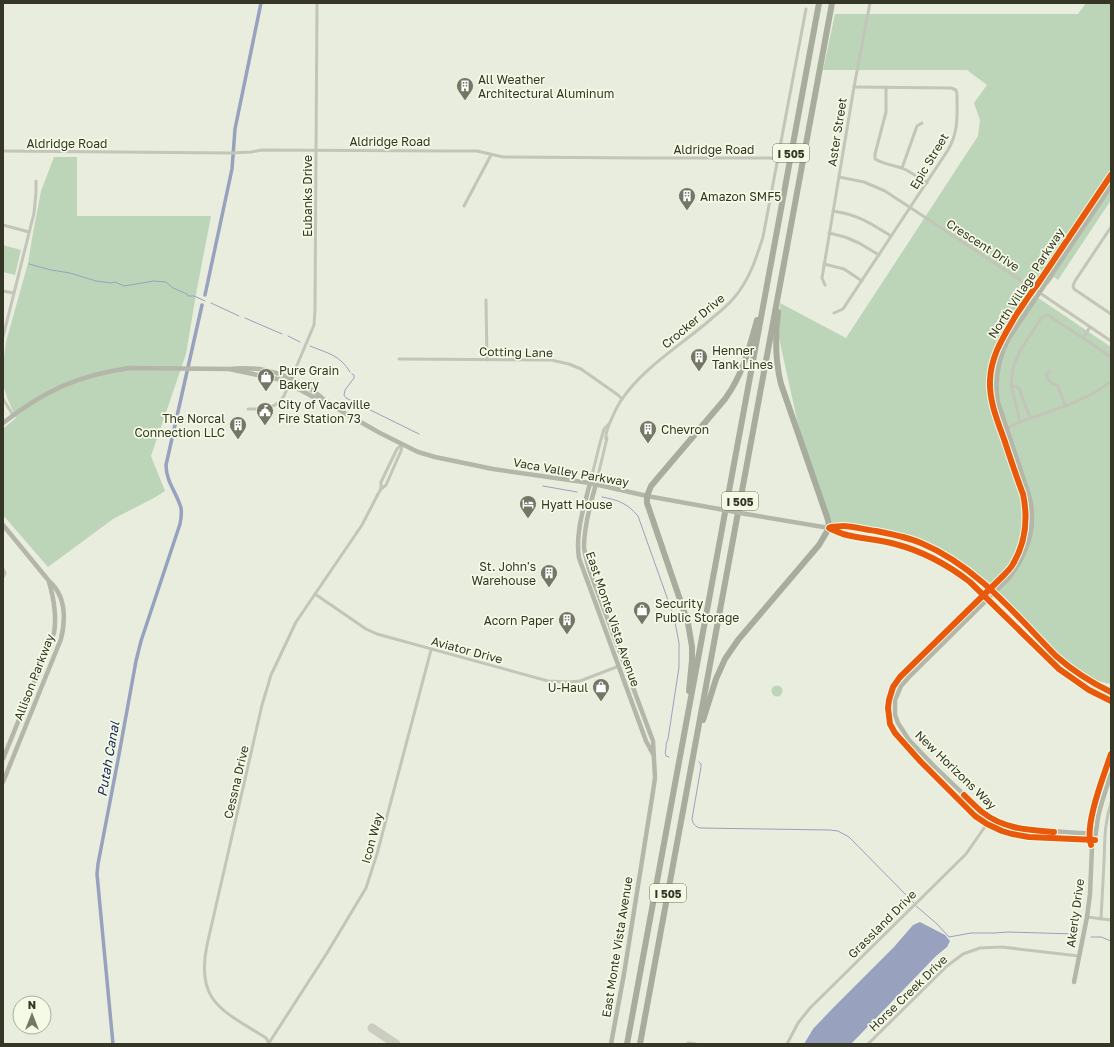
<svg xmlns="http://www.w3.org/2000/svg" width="1114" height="1047" font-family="'Golos Text',sans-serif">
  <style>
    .green { fill: #bcd5b9 }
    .water { fill: #98a2be }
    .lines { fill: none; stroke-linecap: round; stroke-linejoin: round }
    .stream { stroke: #98a2be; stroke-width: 1 }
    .canal { stroke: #98a2be; stroke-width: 3.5 }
    .taxiway { stroke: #cacdc0; stroke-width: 9 }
    .street { stroke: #c3c5b8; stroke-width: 3 }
    .secondary { stroke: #b3b6a8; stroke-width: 4.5 }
    .highway { stroke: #a8ac9d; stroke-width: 6 }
    .secondary-bridge { stroke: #b3b6a8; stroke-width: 4.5 }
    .cycleway-casing { stroke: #f4fae5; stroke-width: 8 }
    .cycleway { stroke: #e8590c; stroke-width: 6 }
    .labels { text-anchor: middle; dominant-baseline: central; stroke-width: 3.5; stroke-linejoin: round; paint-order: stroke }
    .shield { fill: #f4fae5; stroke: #6e715f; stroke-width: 1 }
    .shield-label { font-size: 11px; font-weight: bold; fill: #353626 }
    .poi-label { font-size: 12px; fill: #353626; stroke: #f4fae5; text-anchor: start }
    .street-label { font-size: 12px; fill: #353626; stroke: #f4fae5 }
    .water-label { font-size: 13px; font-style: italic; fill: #192559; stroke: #f4fae5 }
  </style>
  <rect width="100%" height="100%" fill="#e8edde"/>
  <!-- green -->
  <g class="green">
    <polygon points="1086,3 1111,3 1111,200 1058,280 1054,277 1048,285 1037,279 1025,289 1111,347 1111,684 1084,678 1056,656 986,585 942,553 908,539 843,526 829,528 808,462 797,420 779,338 780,303 846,338 978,136 980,120 974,103 987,85 967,70 823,70 835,14 1078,14"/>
    <polygon points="54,157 77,157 77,216 211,216 196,294 186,354 151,456 165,491 154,498 113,519 48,567 3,515 3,429 16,418 8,400 3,385 3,365 6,342 28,263 33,233 41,191"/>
    <polygon points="3,245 21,250 15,275 3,272"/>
    <circle cx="777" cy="691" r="5.5"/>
  </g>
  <!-- water -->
  <polygon class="water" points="920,922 945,935 950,941 947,947 936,956 851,1044 804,1044 813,1029 832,1009 894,947 913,925"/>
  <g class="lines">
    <!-- stream -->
    <g class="stream">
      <polyline points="29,264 51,270 70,273 96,281 111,283 115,282 124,286 154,281 166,282 173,288 187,294 188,296 194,296 205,301"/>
      <polyline points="211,303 239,316"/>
      <polyline points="245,318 282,334"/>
      <polyline points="288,336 300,342"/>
      <path d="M310 346C327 353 340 355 350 372"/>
      <polyline points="352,374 354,375 354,378 345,390 344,395 346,398 419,434"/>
      <polyline points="543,486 577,492"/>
      <path d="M602 497C618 500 627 503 638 516L674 617 679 643V667L668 739 666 744C667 748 664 752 666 756L669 757"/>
      <path d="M699 762 701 764V767L692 819C693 824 695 827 701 828L830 830 838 831 849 837 914 903"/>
      <polyline points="916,906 936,923 949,937 971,933 995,933 1008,932 1076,934"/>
      <polyline points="1091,937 1101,937 1111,941"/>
    </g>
    <!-- canal -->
    <g class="canal">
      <polyline points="205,295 232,169 235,129 261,3"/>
      <path d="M113 1044 97 874 98 864 118 760 136 661 141 641 180 524C181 519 182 514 181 508 177 493 166 482 166 465L202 305"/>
    </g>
    <!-- taxiway -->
    <polyline class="taxiway" points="372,1028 396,1044"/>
    <!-- street -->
    <g class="street">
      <path d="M886 88V112L875 154V159C883 164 893 165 902 168 911 172 919 178 927 183"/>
      <polyline points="3,151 231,153 251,152 262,150 450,151 477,151 503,157 643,158 770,158 777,159"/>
      <polyline points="902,168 917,126 922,123"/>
      <polyline points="839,177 864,182 885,191 1034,289 1111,341"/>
      <polyline points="464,206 491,155"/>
      <path d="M833 211C859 215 870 223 891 236"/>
      <polyline points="3,225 29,232"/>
      <polyline points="1111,227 1075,281 1073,286 1074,289 1111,314"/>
      <polyline points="829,233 845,237 859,243 879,255"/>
      <polyline points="824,264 844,269 862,281"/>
      <polyline points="825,285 822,278 854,87 870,3"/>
      <polyline points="3,291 14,293"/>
      <polyline points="486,300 487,360"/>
      <path d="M834 313 843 309 948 150C959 131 957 116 957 94L956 90 951 88 854 87"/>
      <path d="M1090 327 1083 338 1049 316 1047 315 1042 317 1021 349 1015 362 1013 368 1011 385 1020 422C1047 412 1090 400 1111 381"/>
      <polyline points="3,337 34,213 36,193 36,181"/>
      <polyline points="1083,338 1111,357"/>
      <polyline points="399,359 551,360 569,364 581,369 618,395 622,399"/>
      <polyline points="1050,371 1046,375 1051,383 1058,386 1065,405"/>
      <polyline points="1011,385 1019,388 1030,418"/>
      <polyline points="3,399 13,415"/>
      <path d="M248 409C263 409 275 410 284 396L314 325 315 310 317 3"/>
      <polyline points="1007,428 1020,422"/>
      <path d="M606 439C605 432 609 424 612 418 614 413 617 407 620 402 642 368 680 346 710 320 718 313 726 307 733 299 749 281 756 259 763 237L806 9"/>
      <path d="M402 444 397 449 381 482V489L378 494 362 525 296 622 271 675 262 705 207 945C195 1003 224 1011 266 1038L269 1043 327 953 366 888 377 854 431 650"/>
      <polyline points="590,483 600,443 604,429 609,424"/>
      <polyline points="596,484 607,438"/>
      <polyline points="381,489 386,485 401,451 402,444"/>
      <polyline points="3,569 5,573 3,577"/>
      <polyline points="315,594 366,629 377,634 548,681 568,682 580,681 619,666"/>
      <polyline points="1087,917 1111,920"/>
      <path d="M1101 919C1102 900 1103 881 1104 862 1105 840 1104 825 1111 803"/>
      <polyline points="688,1044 688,1043 696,1044"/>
      <polyline points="787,1044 798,1023 810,1008 966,854 991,818"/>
      <polyline points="868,1044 947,966 963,954 980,948 1002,947 1079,956"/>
    </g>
    <!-- secondary -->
    <g class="secondary">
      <polyline points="323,399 343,412 380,433 418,452 435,457 493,469 590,483 647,496 719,509"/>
      <path d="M3 423C44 391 78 375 130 368L229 369C257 366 279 371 303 385 310 389 318 393 323 399H317L282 380 229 369"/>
      <path d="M590 483C584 507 575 533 579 558L646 741 653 754"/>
      <path d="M596 484C591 501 584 529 584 547 585 558 589 569 593 580L653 741 655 778 652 798 624 974 611 1044"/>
      <polyline points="746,514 829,528 843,534 878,540 907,547 935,559 954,571 970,582 1059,669 1089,690 1111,701"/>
      <path d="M3 525 49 581C66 596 66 618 61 639L3 782"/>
      <path d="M830 528C834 527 839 526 842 526 853 526 865 530 875 531 890 534 905 537 919 543 975 565 1015 614 1056 656 1073 671 1090 682 1111 692"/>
      <path d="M3 759 54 633C57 615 54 599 49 582"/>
      <path d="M1095 834 1035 830 1014 828 995 820 982 812 934 766 909 740 898 723 895 715V700L901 686 909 677 1008 579C1022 562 1033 538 1032 516 1032 509 1031 502 1029 495L998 402C994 379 998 359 1009 338L1111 186"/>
      <path d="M1090 836C1092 808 1102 781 1111 754"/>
      <path d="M1095 840 1029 837 1012 834 1002 831 987 824 975 816 921 762 895 733 890 724 888 708 889 700 893 687 900 677 1003 576C1007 572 1011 568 1013 564 1026 542 1028 518 1023 494 1016 476 1010 457 1004 439 997 420 989 400 990 380 991 355 1004 336 1016 315 1023 305 1029 295 1037 285L1111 175"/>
      <path d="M1074 982 1087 917 1090 894 1092 847C1097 837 1096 824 1099 813 1102 800 1107 787 1111 774"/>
    </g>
    <!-- highway -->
    <g class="highway">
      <path d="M689 691 692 660V647L688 623 647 503V496L651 486 725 399C743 374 749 349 757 320"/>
      <path d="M703 720 716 679 725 659 738 640 819 545 829 528 828 520 826 514 781 384C775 360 775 337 778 312"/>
      <polyline points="627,1044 819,3"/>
      <polyline points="640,1044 832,3"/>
    </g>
    <!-- secondary-bridge -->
    <polyline class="secondary-bridge" points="719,509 746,514"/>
    <defs>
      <g id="cycleway">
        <path d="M831 527C835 527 839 526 843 526 854 526 865 530 876 531 891 534 907 537 921 543 976 566 1015 614 1056 656 1073 671 1090 682 1111 692"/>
        <path d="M829 528C833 530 838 532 843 534 860 539 878 539 895 544 922 551 948 565 970 582L1059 669 1089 690 1111 701"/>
        <path d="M964 795C970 801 976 807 982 812 1004 829 1028 830 1054 832"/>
        <path d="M1095 840 1029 837 1012 834 1002 831 987 824 975 816 921 762 895 733 890 724 888 708 889 700 893 687 900 677 1003 576C1007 572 1011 568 1013 564 1026 542 1028 518 1023 494 1016 476 1010 457 1004 439 997 420 989 400 990 380 991 355 1004 336 1016 315 1023 305 1029 295 1037 285L1111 175"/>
        <path d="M1091 845C1084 825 1104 775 1111 754"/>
      </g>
    </defs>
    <!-- cycleway casing -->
    <use href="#cycleway" class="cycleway-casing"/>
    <!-- cycleway -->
    <use href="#cycleway" class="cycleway"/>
  </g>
  <!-- icons -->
  <defs>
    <symbol id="building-pin" viewBox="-11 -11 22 30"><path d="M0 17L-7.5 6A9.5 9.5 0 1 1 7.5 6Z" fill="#747666" stroke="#f4fae5"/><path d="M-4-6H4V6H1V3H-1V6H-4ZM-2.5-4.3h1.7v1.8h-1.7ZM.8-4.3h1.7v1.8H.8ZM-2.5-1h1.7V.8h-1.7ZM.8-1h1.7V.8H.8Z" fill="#fff"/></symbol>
    <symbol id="shop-pin" viewBox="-11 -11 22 30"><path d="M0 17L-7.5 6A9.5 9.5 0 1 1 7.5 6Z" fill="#747666" stroke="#f4fae5"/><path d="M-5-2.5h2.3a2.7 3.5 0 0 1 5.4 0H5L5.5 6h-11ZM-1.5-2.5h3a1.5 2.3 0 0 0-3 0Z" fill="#fff"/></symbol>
    <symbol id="civic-pin" viewBox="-11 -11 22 30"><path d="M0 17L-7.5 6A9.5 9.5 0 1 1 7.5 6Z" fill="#747666" stroke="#f4fae5"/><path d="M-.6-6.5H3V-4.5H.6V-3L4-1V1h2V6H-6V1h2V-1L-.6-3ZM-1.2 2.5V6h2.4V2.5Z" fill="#fff"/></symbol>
    <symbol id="hotel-pin" viewBox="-11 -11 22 30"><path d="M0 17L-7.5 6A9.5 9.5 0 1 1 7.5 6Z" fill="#747666" stroke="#f4fae5"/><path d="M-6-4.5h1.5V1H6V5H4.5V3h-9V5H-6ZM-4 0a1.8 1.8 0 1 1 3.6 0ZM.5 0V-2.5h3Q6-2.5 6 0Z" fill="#fff"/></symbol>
  </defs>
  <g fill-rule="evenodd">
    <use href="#building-pin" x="455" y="76" width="20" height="27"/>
    <use href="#building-pin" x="677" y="186" width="20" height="27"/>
    <use href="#building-pin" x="689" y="347" width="20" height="27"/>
    <use href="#shop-pin" x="256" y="367" width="20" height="27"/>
    <use href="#civic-pin" x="255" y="401" width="20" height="27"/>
    <use href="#building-pin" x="228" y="415" width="20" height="27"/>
    <use href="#building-pin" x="638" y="419" width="20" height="27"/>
    <use href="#hotel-pin" x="518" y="494" width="20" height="27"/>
    <use href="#building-pin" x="539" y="563" width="20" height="27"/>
    <use href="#shop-pin" x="632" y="600" width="20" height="27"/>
    <use href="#building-pin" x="557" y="610" width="20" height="27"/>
    <use href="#shop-pin" x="591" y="677" width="20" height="27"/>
  </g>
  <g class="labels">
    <!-- shield labels -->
    <g class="shield">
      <rect x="773" y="144" width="36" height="18" rx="3"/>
      <rect x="722" y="492" width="36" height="18" rx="3"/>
      <rect x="650" y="884" width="36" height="18" rx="3"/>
    </g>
    <g class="shield-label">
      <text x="791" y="153">I 505</text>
      <text x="740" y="501">I 505</text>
      <text x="668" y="893">I 505</text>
    </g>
    <!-- poi labels -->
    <g class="poi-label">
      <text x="478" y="79">All Weather<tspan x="478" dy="14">Architectural Aluminum</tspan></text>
      <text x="700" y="196">Amazon SMF5</text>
      <text x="712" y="350">Henner<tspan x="712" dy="14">Tank Lines</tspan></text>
      <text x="279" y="370">Pure Grain<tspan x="279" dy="14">Bakery</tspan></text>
      <text x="278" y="404">City of Vacaville<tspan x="278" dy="14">Fire Station 73</tspan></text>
      <text x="225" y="418" text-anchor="end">The Norcal<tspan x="225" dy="14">Connection LLC</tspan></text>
      <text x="661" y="429">Chevron</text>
      <text x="541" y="504">Hyatt House</text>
      <text x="536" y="566" text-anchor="end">St. John's<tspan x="536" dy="14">Warehouse</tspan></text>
      <text x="655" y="603">Security<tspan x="655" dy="14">Public Storage</tspan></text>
      <text x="554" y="620" text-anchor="end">Acorn Paper</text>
      <text x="588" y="687" text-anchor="end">U-Haul</text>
    </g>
    <!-- street labels -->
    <g class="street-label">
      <text transform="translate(837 132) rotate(-81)">Aster Street</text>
      <text x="390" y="141">Aldridge Road</text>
      <text x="67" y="143">Aldridge Road</text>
      <text x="714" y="149">Aldridge Road</text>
      <text transform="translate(929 161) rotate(-59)">Epic Street</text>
      <text transform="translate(307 196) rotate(-90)">Eubanks Drive</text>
      <text transform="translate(983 245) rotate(33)">Crescent Drive</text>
      <text transform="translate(1026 283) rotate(-57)">North Village Parkway</text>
      <text transform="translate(693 321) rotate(-40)">Crocker Drive</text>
      <text transform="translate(516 352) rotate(1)">Cotting Lane</text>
      <text transform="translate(571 472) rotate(10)">Vaca Valley Parkway</text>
      <text transform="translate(613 619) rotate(71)">East Monte Vista Avenue</text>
      <text transform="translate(467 650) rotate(15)">Aviator Drive</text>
      <text transform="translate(34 677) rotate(-69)">Allison Parkway</text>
      <text transform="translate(956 770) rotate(44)">New Horizons Way</text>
      <text transform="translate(236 782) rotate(-77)">Cessna Drive</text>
      <text transform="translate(372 838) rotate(-75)">Icon Way</text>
      <text transform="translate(1075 913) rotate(-82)">Akerly Drive</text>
      <text transform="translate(882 924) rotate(-45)">Grassland Drive</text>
      <text transform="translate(617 947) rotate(-81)">East Monte Vista Avenue</text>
      <text transform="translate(908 993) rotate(-44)">Horse Creek Drive</text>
    </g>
    <!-- water labels -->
    <g class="water-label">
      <text transform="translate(108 759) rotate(-80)">Putah Canal</text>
    </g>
  </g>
  <!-- border -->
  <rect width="1114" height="1047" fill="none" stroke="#353626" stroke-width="8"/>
  <!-- north arrow -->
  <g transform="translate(32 1015)"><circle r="19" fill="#f4fae5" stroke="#a8ac99"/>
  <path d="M0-3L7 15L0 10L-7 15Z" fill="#747666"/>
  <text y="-6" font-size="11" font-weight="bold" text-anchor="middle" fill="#353626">N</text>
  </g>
</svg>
